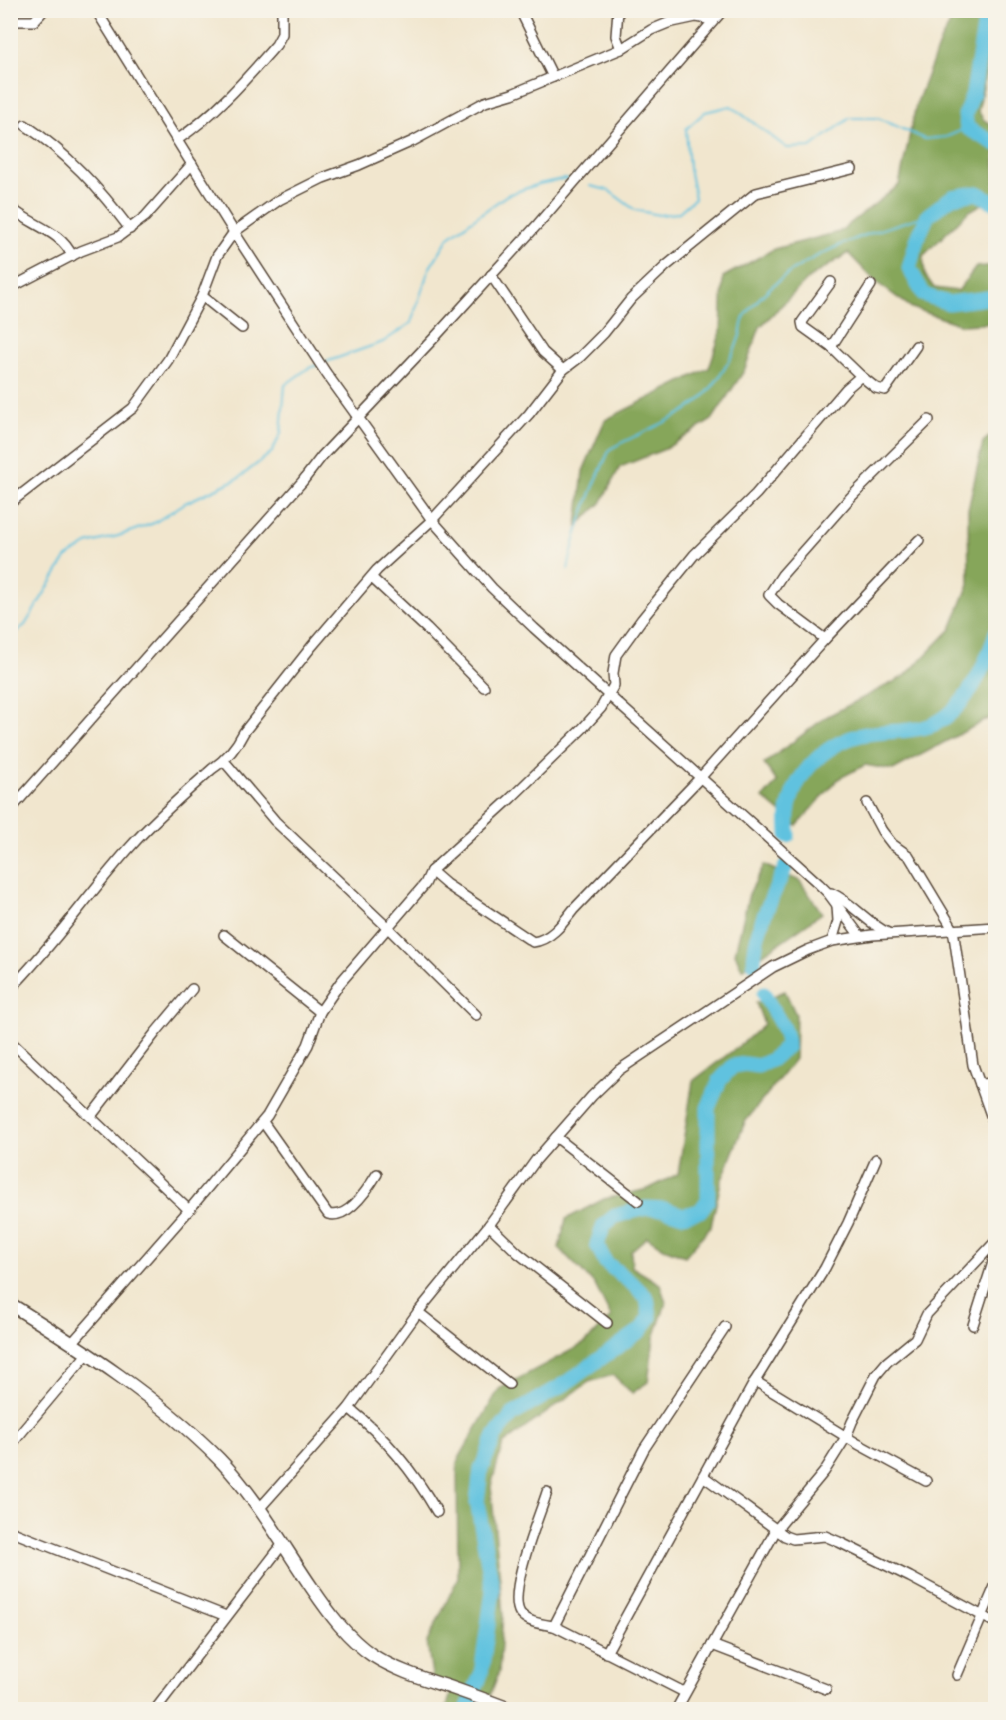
<svg xmlns="http://www.w3.org/2000/svg" width="1006" height="1720" font-family="'IM FELL French Canon',serif">
  <style>
    .forest { fill: #86a65a; stroke: #60683c; stroke-width: 1.5 }
    .lines { fill: none; stroke-linecap: round; stroke-linejoin: round }
    .stream { stroke: #61c2df; stroke-width: 2 }
    .river { stroke: #61c2df; stroke-width: 15 }
    .minor-casing { stroke: #564638; stroke-width: 12 }
    .major-casing { stroke: #564638; stroke-width: 15 }
    .minor { stroke: #fff; stroke-width: 9 }
    .major { stroke: #fff; stroke-width: 12 }
  </style>
  <rect width="100%" height="100%" fill="#f7f3e8"/>
  <filter id="ink" filterUnits="userSpaceOnUse"><feTurbulence type="fractalNoise" baseFrequency=".0167" numOctaves="2"/><feDisplacementMap in="SourceGraphic" scale="12" xChannelSelector="R" yChannelSelector="G"/><feConvolveMatrix kernelMatrix="1 2 1 2 8 2 1 2 1" color-interpolation-filters="sRGB"/></filter>
  <filter id="wash" filterUnits="userSpaceOnUse"><feTurbulence type="fractalNoise" baseFrequency=".008" numOctaves="4" result="noise"/><feDisplacementMap in="SourceGraphic" scale="24" xChannelSelector="R" yChannelSelector="G"/><feGaussianBlur stdDeviation="1.35" result="paint"/><feColorMatrix in="noise" values="0 0 0 0 0 0 0 0 0 0 0 0 0 0 0 0 0 1.4 0 .05"/><feComposite in="paint" operator="in"/></filter>
  <g filter="url(#wash)">
    <rect width="100%" height="100%" fill="#f1e6ce"/>
    <!-- forest -->
    <g class="forest">
      <polygon points="957,11 995,11 995,33 978,111 984,120 995,127 995,209 982,204 968,212 923,256 925,275 934,288 958,291 976,267 995,265 995,323 962,325 912,308 876,282 848,253 809,278 760,327 744,371 712,420 665,449 620,467 601,503 577,526 583,471 605,420 709,368 721,331 723,277 774,249 839,232 899,185 916,105 940,42"/>
      <polygon points="995,432 995,715 893,770 865,765 838,779 797,826 763,798 777,782 764,764 826,717 905,676 951,629 969,584 968,509 983,442"/>
      <polygon points="764,865 800,881 822,913 742,969 735,953 749,894"/>
      <polygon points="785,991 796,1015 795,1059 745,1122 721,1182 711,1226 685,1256 664,1248 647,1237 631,1251 632,1267 660,1284 666,1303 654,1338 648,1382 632,1393 613,1375 589,1382 503,1444 491,1486 503,1614 499,1672 485,1709 446,1709 453,1687 433,1682 427,1642 458,1578 457,1462 499,1389 585,1343 611,1317 595,1285 559,1248 566,1219 604,1199 648,1189 678,1174 693,1081 744,1042 764,1024 756,1003"/>
    </g>
    <g class="lines">
      <!-- stream -->
      <g class="stream">
        <polyline points="590,186 608,190 635,210 659,215 678,213 695,198 689,168 686,129 705,112 731,106 787,148 811,147 850,118 878,118 925,139 946,137 967,128"/>
        <polyline points="323,363 383,342 411,323 429,269 449,237 507,195 539,184 563,179 571,180"/>
        <path d="M568 569C576 527 592 488 610 449 636 434 680 419 701 399 716 385 733 357 739 338 742 331 741 322 745 316 784 259 865 233 928 215"/>
        <polyline points="10,636 25,625 66,558 87,544 118,536 154,523 185,503 239,478 272,452 281,433 285,385 307,369 317,365"/>
      </g>
      <!-- river -->
      <g class="river">
        <polyline points="987,10 973,93 965,115 967,128 996,144"/>
        <polyline points="996,203 977,193 952,197 928,215 917,240 909,268 924,295 948,303 996,297"/>
        <path d="M788 836C788 829 787 821 788 813 793 775 824 744 861 735 883 730 909 733 929 726 964 714 986 666 996 633"/>
        <path d="M754 963C755 927 772 898 786 866"/>
        <path d="M467 1710 481 1674 493 1591 477 1502 481 1469 495 1436 512 1415 563 1385 641 1330 650 1317 647 1298 634 1285 605 1262 597 1244 604 1225 615 1216 646 1208 664 1209 683 1215 700 1211 708 1200V1108L720 1080 733 1066 745 1064 758 1066 771 1060 787 1046C787 1027 772 1012 764 994"/>
      </g>
    </g>
  </g>
  <g filter="url(#ink)">
    <g class="lines">
      <defs>
        <g id="minor">
          <polyline points="96,10 234,232 326,373 432,520 492,588 534,628 819,884 828,893 860,936"/>
          <polyline points="520,10 553,77"/>
          <polyline points="618,10 616,36 621,49"/>
          <polyline points="10,21 34,21 44,10"/>
          <path d="M25 125C67 153 99 188 130 229"/>
          <path d="M177 140C216 114 245 80 276 45L282 34V10"/>
          <path d="M10 207C28 224 62 231 72 256"/>
          <polyline points="491,275 543,352 563,370"/>
          <polyline points="10,288 81,251 118,237 145,217 192,164"/>
          <polyline points="202,296 242,328"/>
          <polyline points="831,347 871,285"/>
          <polyline points="861,376 876,388 885,390 916,346"/>
          <polyline points="10,503 133,408 168,360 202,296 217,256 234,232 279,200 323,178 359,165 413,141 485,102 512,94 621,49 651,30 668,23 696,17 713,20"/>
          <polyline points="372,578 427,629 484,687"/>
          <polyline points="825,639 919,540"/>
          <polyline points="224,761 275,821 387,927 476,1015"/>
          <polyline points="867,803 882,831 892,844 909,856 953,929 973,1065 996,1129"/>
          <polyline points="10,810 302,482 322,456 435,337 538,224 723,10"/>
          <path d="M431 871 446 884 533 942C551 940 563 923 573 910L700 778 825 639 778 604 769 595 782 575 851 497 929 420"/>
          <path d="M831 893C852 902 867 923 888 933"/>
          <polyline points="224,935 320,1012"/>
          <polyline points="832,941 838,921 837,906"/>
          <path d="M10 989C55 944 90 891 132 845 156 818 185 793 212 769 227 759 236 748 244 732L312 646 377 570 432 520 529 414 563 370 580 357 604 333 631 299 666 266 756 193 852 169"/>
          <polyline points="10,1041 189,1210"/>
          <polyline points="980,1084 996,1083"/>
          <polyline points="91,1116 156,1032 192,989"/>
          <path d="M263 1122 328 1214C348 1220 368 1189 377 1174"/>
          <polyline points="556,1137 638,1201"/>
          <polyline points="489,1225 518,1253 607,1323"/>
          <polyline points="418,1312 509,1384"/>
          <polyline points="973,1325 996,1253"/>
          <polyline points="72,1343 189,1210 267,1116 308,1045 320,1012 340,983 425,884 431,871 511,798 583,728 601,708 614,685 613,673 616,655 642,619 694,555 756,494 846,389 861,376 831,347 803,327 802,322 831,282"/>
          <polyline points="755,1381 858,1444 926,1481"/>
          <path d="M349 1408C385 1437 414 1472 437 1512"/>
          <polyline points="10,1446 88,1353"/>
          <polyline points="703,1476 785,1536 793,1539 825,1536 839,1542 910,1577 996,1623"/>
          <path d="M547 1492C540 1515 507 1592 520 1613 528 1623 542 1624 554 1626L684 1692"/>
          <polyline points="259,1509 349,1408 418,1312 489,1225 536,1160 592,1096 619,1070 773,967 808,950 832,941 872,935 996,927"/>
          <polyline points="10,1531 226,1616"/>
          <polyline points="554,1626 644,1449 725,1327"/>
          <polyline points="712,1645 826,1689"/>
          <polyline points="606,1653 755,1381 825,1268 848,1223 876,1159"/>
          <polyline points="957,1675 996,1584"/>
          <polyline points="155,1710 282,1545"/>
          <polyline points="676,1710 776,1530 824,1472 846,1437 852,1422 876,1375 887,1362 915,1339 927,1314 996,1241"/>
        </g>
        <path id="major" d="M10 1304C81 1348 160 1399 219 1459 256 1497 282 1544 312 1588 329 1613 347 1638 372 1655 397 1671 425 1679 452 1688 472 1695 492 1702 512 1710"/>
      </defs>
      <!-- minor casing -->
      <use href="#minor" class="minor-casing"/>
      <!-- major casing -->
      <use href="#major" class="major-casing"/>
      <!-- minor -->
      <use href="#minor" class="minor"/>
      <!-- major -->
      <use href="#major" class="major"/>
    </g>
  </g>
  <!-- margin -->
  <rect width="1006" height="1720" fill="none" stroke="#f7f3e8" stroke-width="36"/>
</svg>
